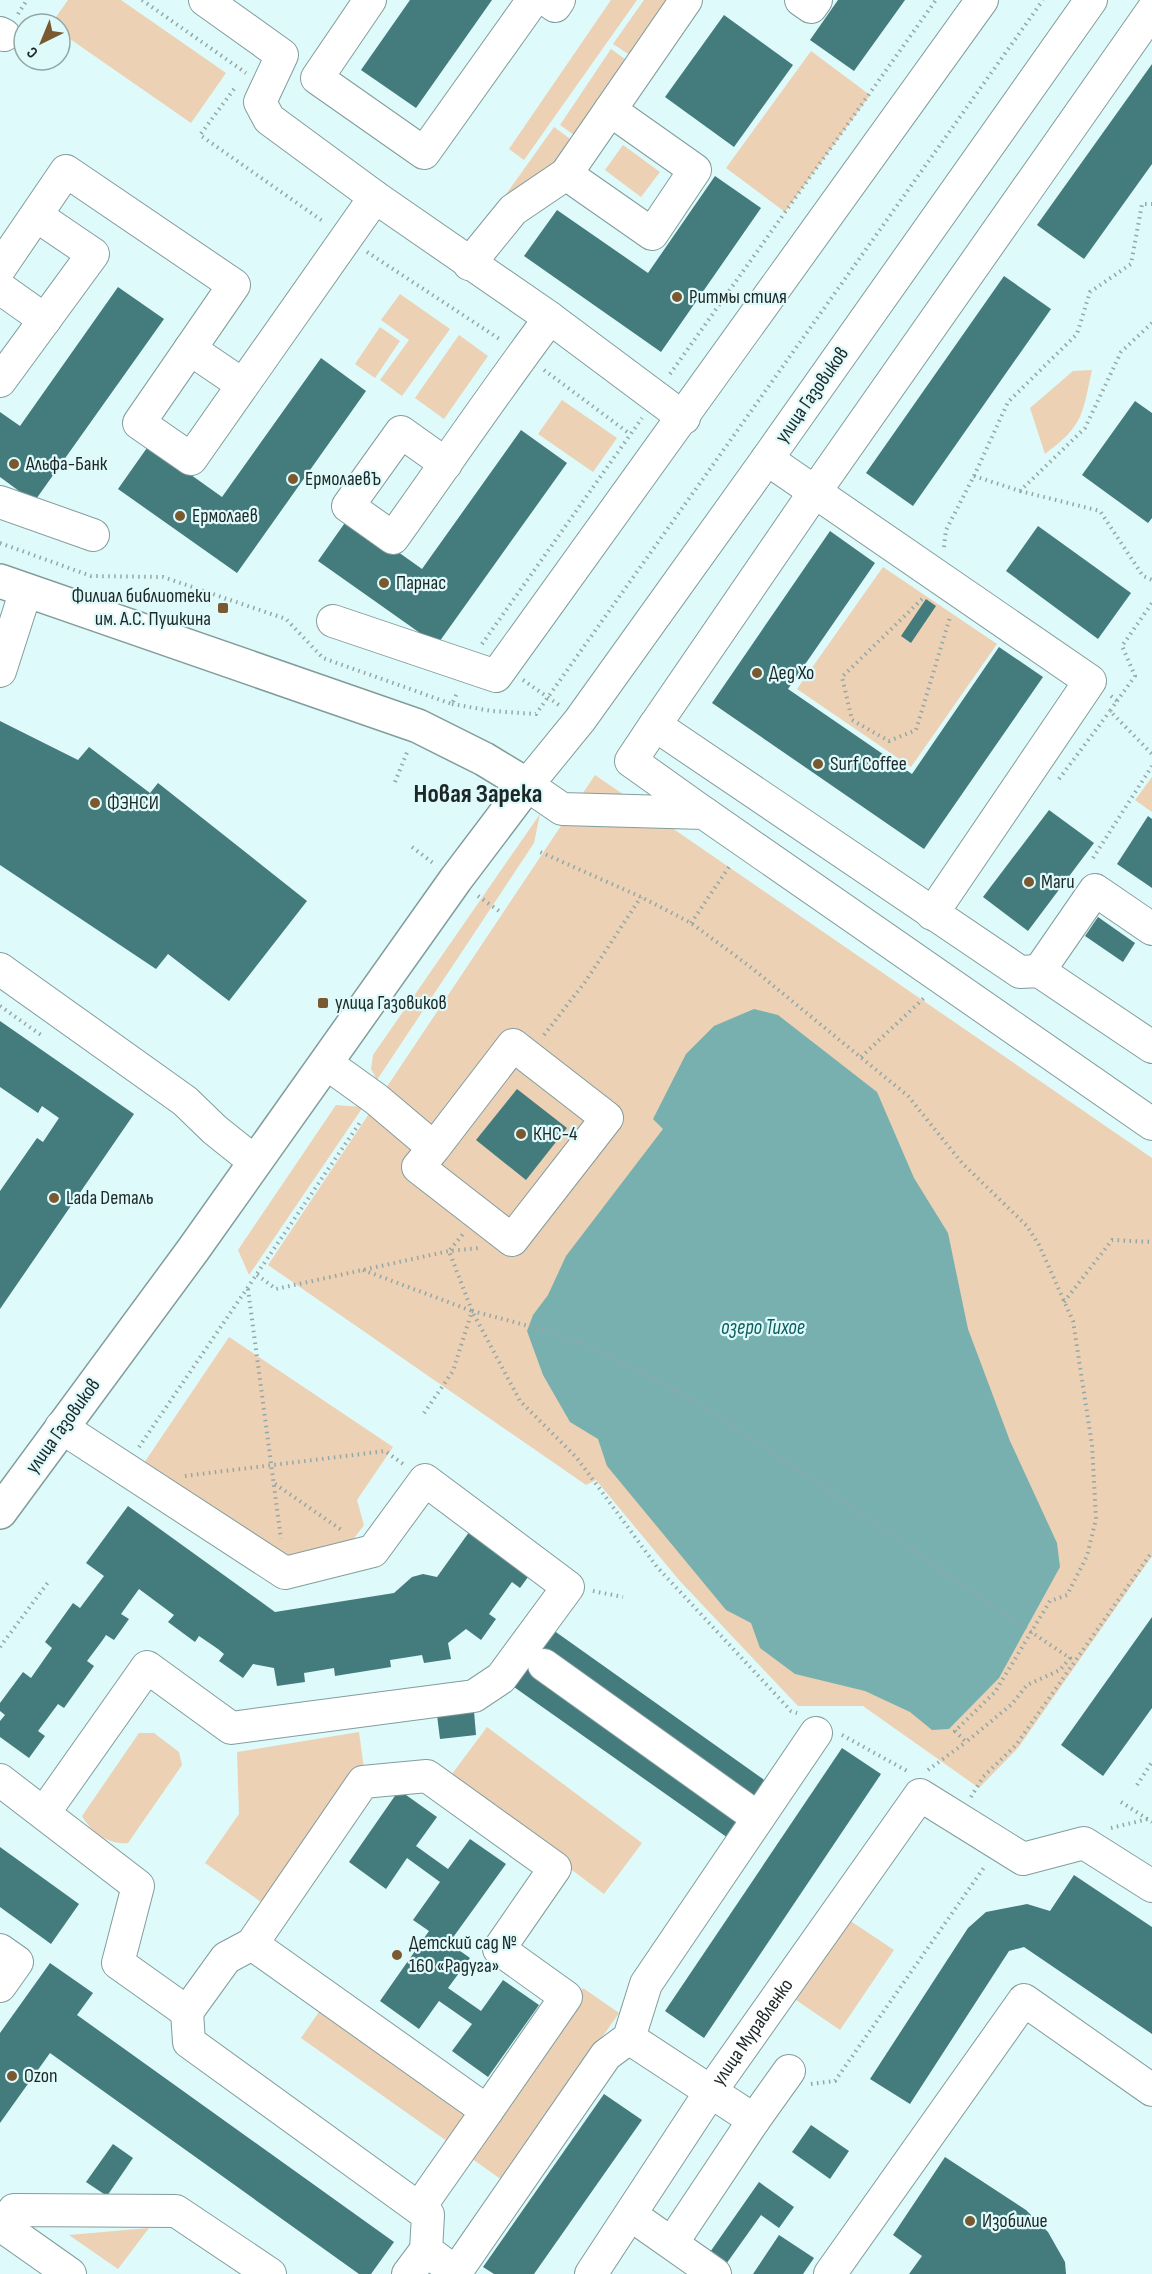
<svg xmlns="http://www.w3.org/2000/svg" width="1152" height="2274" font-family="'Sofia Sans Condensed',sans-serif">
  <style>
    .green { fill: #ecd1b5 }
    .water { fill: #78b0b0 }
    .building { fill: #447b7c }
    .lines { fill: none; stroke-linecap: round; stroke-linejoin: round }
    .minor-casing { stroke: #839c9c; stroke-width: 34 }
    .major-casing { stroke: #839c9c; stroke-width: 36 }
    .path { stroke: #93a7a7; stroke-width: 4; stroke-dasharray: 1.5 4.5; stroke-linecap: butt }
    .minor { stroke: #fff; stroke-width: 32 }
    .major { stroke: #fff; stroke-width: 33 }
    .poi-dot { fill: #7a5830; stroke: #dffafa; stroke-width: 2 }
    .labels { text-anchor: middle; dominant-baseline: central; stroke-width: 4.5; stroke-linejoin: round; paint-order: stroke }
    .poi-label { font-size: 20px; fill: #1d2727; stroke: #dffafa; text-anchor: start }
    .street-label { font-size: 20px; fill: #1d2727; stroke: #dffafa }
    .water-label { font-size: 21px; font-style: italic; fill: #0e5e5f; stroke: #dffafa }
    .district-label { font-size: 26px; font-weight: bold; fill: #1d2727; stroke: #dffafa }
  </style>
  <rect width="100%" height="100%" fill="#dffafa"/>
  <!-- green -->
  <g class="green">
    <polygon points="68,0 121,0 226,73 191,123 60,32 60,24 51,24"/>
    <polygon points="611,0 637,0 524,160 509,149"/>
    <polygon points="644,0 680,0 639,61 613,44"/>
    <polygon points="611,49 633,65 581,140 560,125"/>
    <polygon points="811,51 870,95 785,212 726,168"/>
    <polygon points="554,127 577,144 560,173 504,197"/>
    <polygon points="623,145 660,172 641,197 605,170"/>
    <polygon points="400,294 450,329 402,396 380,380 409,340 381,320"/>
    <polygon points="380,327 400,341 375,378 355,364"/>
    <polygon points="459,335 488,356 444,419 415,398"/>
    <path d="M1092 370C1082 415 1084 425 1045 454L1030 408 1073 371Z"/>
    <polygon points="562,400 617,438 593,472 538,434"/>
    <polygon points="883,567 997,644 911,767 797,689"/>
    <polygon points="595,775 1152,1158 1152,1556 1018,1748 979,1788 863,1706 798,1706 679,1580 596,1480 586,1485 268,1265"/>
    <polygon points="1152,777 1152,812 1135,800"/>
    <polygon points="540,814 534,843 377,1080 371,1069 373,1055"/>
    <polygon points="336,1105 363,1107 249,1275 238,1250"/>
    <polygon points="229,1337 393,1447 357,1500 364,1525 344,1552 287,1564 142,1466"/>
    <polygon points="487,1727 642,1843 604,1894 449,1778"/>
    <polygon points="359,1732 364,1769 267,1906 205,1863 239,1814 237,1752"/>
    <path d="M139 1733H154L179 1752 182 1765 128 1843C109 1845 92 1833 82 1816Z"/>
    <polygon points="849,1920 894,1950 840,2030 796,2000"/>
    <polygon points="583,1988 619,2013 502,2180 301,2038 323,2006 488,2122"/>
    <polygon points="149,2228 118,2269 69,2235"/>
  </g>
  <!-- water -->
  <polygon class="water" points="754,1009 778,1015 877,1092 914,1178 948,1233 968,1329 1010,1441 1057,1543 1060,1567 999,1678 949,1729 932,1730 910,1712 865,1691 795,1674 760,1648 751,1623 726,1610 607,1466 598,1439 570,1422 543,1375 527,1331 533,1315 548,1295 566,1256 663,1129 653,1119 686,1054 714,1026"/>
  <!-- building -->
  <g class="building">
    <polygon points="410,0 492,0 416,108 361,70"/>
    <polygon points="838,0 905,0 854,71 810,40"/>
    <polygon points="724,15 793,65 734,147 665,97"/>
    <polygon points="1152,64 1152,164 1084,259 1037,225"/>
    <polygon points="715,176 761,208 661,352 524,256 557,210 648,273"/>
    <polygon points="1004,276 1051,309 913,506 866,473"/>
    <polygon points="118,287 164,319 34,502 0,477 0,412 20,426"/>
    <polygon points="321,358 366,391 237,573 118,489 149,445 222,497"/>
    <polygon points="1135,401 1152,413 1152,518 1148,523 1082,475"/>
    <polygon points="521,430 567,463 437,645 318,561 349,517 422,569"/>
    <polygon points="1038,526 1131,593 1098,639 1006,571"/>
    <polygon points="830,531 875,563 788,689 912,774 999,647 1043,677 924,849 712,703"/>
    <polygon points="926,599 936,606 911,643 901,636"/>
    <polygon points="0,721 78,760 89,747 150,793 158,783 307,901 229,1001 168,954 156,969 0,865"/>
    <polygon points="1049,810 1094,843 1028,931 983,897"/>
    <polygon points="1148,816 1152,819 1152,888 1117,864"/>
    <polygon points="1098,917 1135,943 1123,962 1085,936"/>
    <polygon points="0,1021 134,1114 0,1309 0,1191 37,1138 43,1142 59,1118 42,1106 38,1113 0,1087"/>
    <polygon points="517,1089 567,1128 526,1180 476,1140"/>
    <polygon points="128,1506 275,1612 394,1593 412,1577 423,1574 437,1577 472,1528 531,1573 520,1588 512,1582 489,1614 496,1619 481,1640 466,1629 448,1643 451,1659 424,1663 422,1655 390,1660 391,1667 335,1676 334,1668 304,1673 305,1682 277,1686 274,1668 253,1664 243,1678 219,1661 224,1654 218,1649 199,1636 195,1642 168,1622 174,1615 139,1589 121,1614 129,1619 114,1640 106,1635 102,1641 87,1661 94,1666 64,1708 58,1704 38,1731 45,1736 29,1758 0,1737 0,1721 5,1715 0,1711 0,1703 23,1672 31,1678 52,1648 45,1642 73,1603 80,1608 104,1576 86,1563"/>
    <polygon points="1152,1617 1152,1708 1103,1776 1061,1745"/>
    <polygon points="553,1630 767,1782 753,1801 539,1650"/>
    <polygon points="528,1667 742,1819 728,1838 514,1687"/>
    <polygon points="474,1711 476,1735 440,1739 437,1715"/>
    <polygon points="842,1748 881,1774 704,2038 665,2011"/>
    <polygon points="399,1790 437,1817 416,1846 448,1869 470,1839 506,1864 449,1943 470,1958 448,1988 481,2011 503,1980 539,2005 488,2077 452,2051 472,2024 439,2001 419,2029 380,2001 429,1931 413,1920 440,1882 407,1858 386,1889 349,1862"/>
    <polygon points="0,1847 79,1904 51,1944 0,1907"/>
    <polygon points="1074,1875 1152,1927 1152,2034 1024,1947 1009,1951 910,2104 870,2079 968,1928 986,1912 1027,1904 1050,1911"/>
    <polygon points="50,1963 93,1993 77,2015 394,2242 371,2274 359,2274 50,2053 0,2123 0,2033"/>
    <polygon points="604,2094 642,2120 534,2274 494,2274 483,2267"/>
    <polygon points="811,2125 849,2151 830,2179 792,2152"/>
    <polygon points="113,2144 133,2158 107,2196 86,2182"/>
    <polygon points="945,2157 1026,2210 1048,2232 1065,2262 1066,2274 909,2274 922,2256 893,2235"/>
    <polygon points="759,2182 794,2207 779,2228 761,2215 724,2267 708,2255"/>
    <polygon points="779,2235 814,2258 803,2274 753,2274"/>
  </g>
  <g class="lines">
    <defs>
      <g id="minor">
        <polyline points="205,0 282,55 260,102 269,119 375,197 550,318 684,418"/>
        <polyline points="370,0 317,78 424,153 533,0"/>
        <polyline points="547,0 555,6 559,0"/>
        <polyline points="801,0 811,7 816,0"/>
        <polyline points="1091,0 767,459 580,720 527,785 562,809 704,813 1152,1124"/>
        <polyline points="0,33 4,35"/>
        <polyline points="566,174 652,234 695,170 610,110"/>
        <polyline points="469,264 513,210 566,174 686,0"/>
        <polyline points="0,268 66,171 234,285 190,349"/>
        <polyline points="0,288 45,320"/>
        <polyline points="0,381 93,254 37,216"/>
        <polyline points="243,385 190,349 139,423 191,459 375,197"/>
        <polyline points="767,459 1090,681 932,914"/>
        <path d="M446 464 401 432 348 506 393 538C445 465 496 390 550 318"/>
        <polyline points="0,502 93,535"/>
        <polyline points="333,621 496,676 982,0"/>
        <polyline points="0,671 26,590"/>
        <polyline points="655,725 805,506 1152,11"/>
        <polyline points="704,813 631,761 655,725 1020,972 1039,971 1152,1047"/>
        <polyline points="0,969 185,1101 215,1130 255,1162"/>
        <polyline points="1039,971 1095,890 1152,929"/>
        <polyline points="326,1063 376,1099 434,1148 418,1167 512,1240 607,1118 513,1045 434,1148"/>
        <polyline points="544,1665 758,1818"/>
        <polyline points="0,1780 138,1886 118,1963 187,2012 189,2042 428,2215 426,2250"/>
        <polyline points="44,1813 147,1667 231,1728 474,1696 501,1678 568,1587 425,1480 373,1551 285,1573 61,1427"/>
        <polyline points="0,1950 17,1962 0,1986"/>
        <polyline points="187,2012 226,1958 252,1944 363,1782 427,1776 555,1868 499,1949 566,1997 487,2111 252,1944"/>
        <polyline points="629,2038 754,2120 789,2071"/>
        <polyline points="419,2208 487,2111"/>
        <polyline points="631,2215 715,2274"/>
        <polyline points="0,2225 2,2226 14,2210 176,2211 270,2274"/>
        <polyline points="2,2226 70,2274"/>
        <polyline points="672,2243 754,2120"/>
        <polyline points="456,2272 606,2055 629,2038 646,1984 816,1733"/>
        <polyline points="408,2274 426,2250 442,2262"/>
        <path id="s1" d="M591 2274 711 2091 920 1795 1023 1859 1084 1843 1152 1886"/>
        <polyline points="830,2274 1024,2000 1152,2090"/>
      </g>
      <polyline id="major" points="0,581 418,726 484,759 527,785 456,879 193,1250 0,1512"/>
    </defs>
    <!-- minor casing -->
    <use href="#minor" class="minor-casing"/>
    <!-- major casing -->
    <use href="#major" class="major-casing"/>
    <!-- path -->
    <g class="path">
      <polyline points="142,0 246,73"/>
      <polyline points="18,14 27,0"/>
      <polyline points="234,89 200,135 324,222"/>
      <polyline points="367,252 501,340"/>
      <polyline points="544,370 630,434"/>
      <polyline points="670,374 936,0"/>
      <polyline points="974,476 1008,402 1077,334 1090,292 1131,264 1142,204 1152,204"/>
      <polyline points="1020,491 1100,511 1143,576 1152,580"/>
      <polyline points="0,543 91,576 163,577 286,619 323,658 452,704 458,691"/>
      <polyline points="944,547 946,530 974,476 1020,491 1085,428 1121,352 1152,323"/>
      <polyline points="922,599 842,677 852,720 889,741 916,730 950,617"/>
      <polyline points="223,608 227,598"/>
      <polyline points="482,644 642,418"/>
      <polyline points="523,680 559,705"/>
      <polyline points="1111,696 1117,701 1110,711 1152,754"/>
      <polyline points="1117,701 1135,676 1122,646 1152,603"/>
      <polyline points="452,704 492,711 536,714 1043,0"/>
      <polyline points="1059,779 1110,711"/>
      <polyline points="395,782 408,750"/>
      <polyline points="412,847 433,863"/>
      <polyline points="1093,858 1152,766"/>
      <polyline points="478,896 499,911"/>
      <polyline points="691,923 731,864"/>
      <polyline points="0,1006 41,1035"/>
      <polyline points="544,1035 585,982 641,897"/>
      <polyline points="861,1057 924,998"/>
      <polyline points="363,1270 472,1311 520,1401 577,1458 657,1567 791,1711 797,1713"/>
      <polyline points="257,1275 276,1289 449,1251 479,1248"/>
      <polyline points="248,1289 281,1539"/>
      <polyline points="1064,1302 1112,1240 1152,1242"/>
      <path d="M472 1311C519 1323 566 1335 610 1356 691 1395 764 1446 838 1498 915 1551 991 1606 1070 1658L1060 1670 1027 1685 1012 1704 966 1742 955 1731 995 1692 1050 1601 1067 1595 1087 1556 1096 1519 1092 1445 1073 1321 1039 1245 1027 1226 962 1163 908 1096 748 965 691 923 641 897 538 851"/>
      <polyline points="424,1413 453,1371 472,1311 449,1251 463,1234"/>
      <polyline points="139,1447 361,1121"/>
      <polyline points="185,1476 385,1451 403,1464"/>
      <polyline points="275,1484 343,1531"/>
      <polyline points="593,1591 623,1597"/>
      <polyline points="0,1647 49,1581"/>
      <polyline points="842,1735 909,1772"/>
      <polyline points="928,1770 966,1742"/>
      <polyline points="1137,1785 1152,1762"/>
      <polyline points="971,1797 983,1777 1016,1745 1152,1552"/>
      <polyline points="1121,1802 1152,1822"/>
      <polyline points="1111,1828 1148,1819"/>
      <polyline points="811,2084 835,2081 985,1866"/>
    </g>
    <!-- minor -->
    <use href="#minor" class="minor"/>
    <!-- major -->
    <use href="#major" class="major"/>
  </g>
  <!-- markers -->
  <g class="poi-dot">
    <circle cx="677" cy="297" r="6"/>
    <circle cx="14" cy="464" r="6"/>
    <circle cx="293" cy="479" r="6"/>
    <circle cx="180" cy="516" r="6"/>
    <circle cx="384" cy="583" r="6"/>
    <rect x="217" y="602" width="12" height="12" rx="3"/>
    <circle cx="757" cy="673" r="6"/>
    <circle cx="818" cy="764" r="6"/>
    <circle cx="95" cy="803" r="6"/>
    <circle cx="1029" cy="882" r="6"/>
    <rect x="317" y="997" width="12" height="12" rx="3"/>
    <circle cx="521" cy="1134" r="6"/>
    <circle cx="54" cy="1198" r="6"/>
    <circle cx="397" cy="1955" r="6"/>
    <circle cx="12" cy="2076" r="6"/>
    <circle cx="970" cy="2221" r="6"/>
  </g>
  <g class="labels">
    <!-- poi labels -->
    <g class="poi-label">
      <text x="689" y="297">Ритмы стиля</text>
      <text x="26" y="464">Альфа-Банк</text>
      <text x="305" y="479">ЕрмолаевЪ</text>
      <text x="192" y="516">Ермолаев</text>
      <text x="396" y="583">Парнас</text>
      <text x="211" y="596" text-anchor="end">Филиал библиотеки<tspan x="211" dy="23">им. А.С. Пушкина</tspan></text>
      <text x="769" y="673">Дед Хо</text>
      <text x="830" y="764">Surf Coffee</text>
      <text x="107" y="803">ФЭНСИ</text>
      <text x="1041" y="882">Maru</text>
      <text x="335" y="1003">улица Газовиков</text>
      <text x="533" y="1134">КНС-4</text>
      <text x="66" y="1198">Lada Dеталь</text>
      <text x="409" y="1943">Детский сад №<tspan x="409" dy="23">160 «Радуга»</tspan></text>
      <text x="24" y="2076">Ozon</text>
      <text x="982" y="2221">Изобилие</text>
    </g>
    <!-- street labels -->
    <g class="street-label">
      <text transform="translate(812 395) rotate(-55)">улица Газовиков</text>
      <text transform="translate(63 1426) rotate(-54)">улица Газовиков</text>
      <text stroke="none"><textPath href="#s1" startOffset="291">улица Муравленко</textPath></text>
    </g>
    <!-- water labels -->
    <g class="water-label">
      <text x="763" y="1327">озеро Тихое</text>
    </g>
    <!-- district labels -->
    <g class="district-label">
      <text x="478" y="794">Новая Зарека</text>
    </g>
  </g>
  <!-- north arrow -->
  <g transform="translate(42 42) rotate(223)"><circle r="28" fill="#dffafa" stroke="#91a6a6" stroke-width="1.5"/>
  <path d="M0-4.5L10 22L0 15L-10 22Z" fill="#7a5830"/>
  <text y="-9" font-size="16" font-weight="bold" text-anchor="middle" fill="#1d2727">С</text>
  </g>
</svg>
